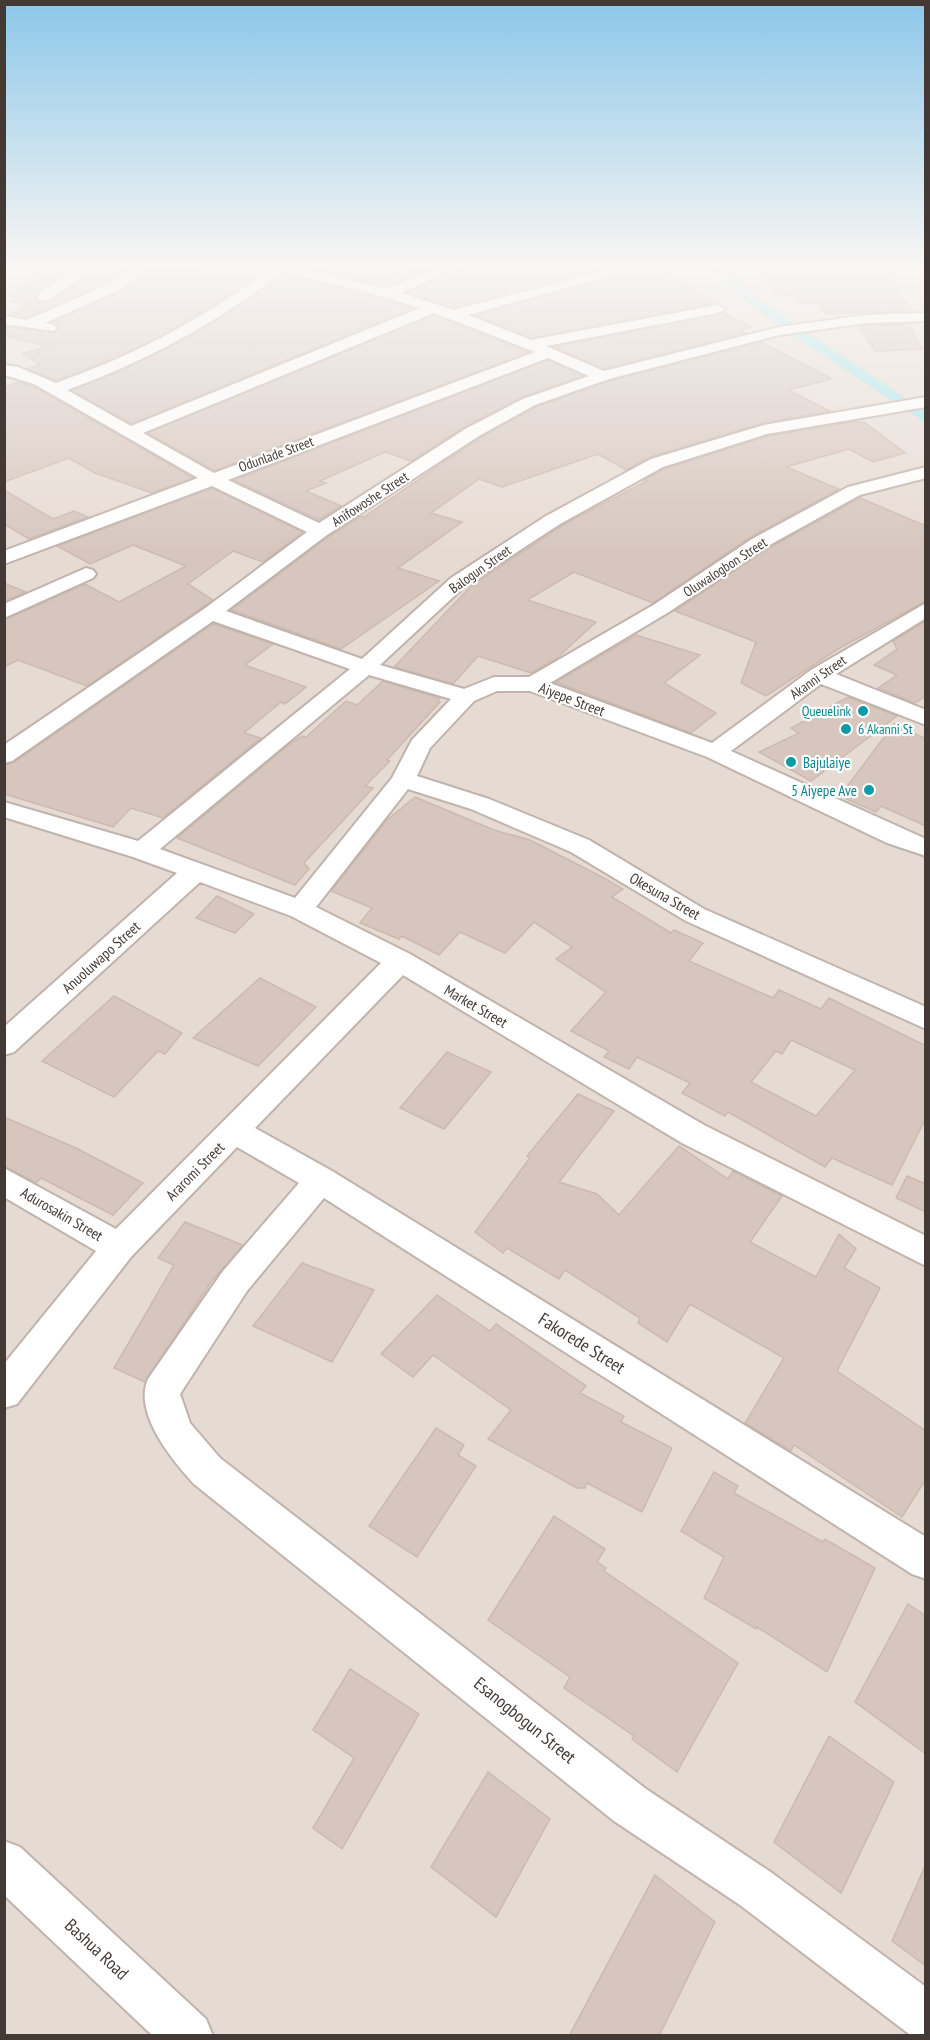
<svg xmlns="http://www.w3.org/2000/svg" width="930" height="2040" font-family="'PT Sans Narrow',sans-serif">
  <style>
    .residential { fill: #e6dbd3 }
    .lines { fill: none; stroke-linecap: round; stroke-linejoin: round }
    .canal { fill: #a3e3ed; fill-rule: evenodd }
    .building { fill: #d6c6be; stroke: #cdb9af; stroke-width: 1.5; fill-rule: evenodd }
    .minor-casing { stroke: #c0b3ab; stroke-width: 4 }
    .minor { fill: #fff; fill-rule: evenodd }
    .culture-dot { fill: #0f9aa8; stroke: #fff; stroke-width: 2 }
    .labels { text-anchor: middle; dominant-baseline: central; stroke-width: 4.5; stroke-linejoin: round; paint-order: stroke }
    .far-street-label { font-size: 14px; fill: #443a35; stroke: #fff }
    .far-culture-label { font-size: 14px; fill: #0d838f; stroke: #fff; text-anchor: end }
    .street-label { font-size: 15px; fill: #443a35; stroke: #fff }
    .culture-label { font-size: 15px; fill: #0d838f; stroke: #fff; text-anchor: start }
    .near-street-label { font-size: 18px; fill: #443a35; stroke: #fff }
  </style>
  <rect width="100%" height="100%" fill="#f2eae5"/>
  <!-- residential -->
  <rect class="residential" x="5" y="267" width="920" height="1768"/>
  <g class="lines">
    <!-- canal -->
    <polygon class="canal" points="706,267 720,267 783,316 926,412 926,423 773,322"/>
  </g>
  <!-- building -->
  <g class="building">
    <polygon points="110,267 129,267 111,281 27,318 10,315 28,305 13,302 20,298 6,296 48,275 58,277 70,271 37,292 38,302 49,302 91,275 96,276"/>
    <polygon points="151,267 267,269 218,302 166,333 112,359 56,381 27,369 41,364 22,354 47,346 4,336 4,326 56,332 58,327 52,322 123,291"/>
    <polygon points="307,267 350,267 398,275 415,267 433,267 386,287"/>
    <polygon points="460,267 606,267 607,268 454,308 407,293"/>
    <polygon points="652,271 716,303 531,338 475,315 622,275"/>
    <polygon points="796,272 886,273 912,311 826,314 818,303 798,303 794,295 774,296 761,274"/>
    <polygon points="283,274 413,308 131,424 72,390 125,369 180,342 233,310"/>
    <polygon points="723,313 751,327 741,330 746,333 604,369 554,347"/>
    <polygon points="434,315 529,352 214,471 148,433"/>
    <polygon points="909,324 922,349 875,351 859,326"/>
    <polygon points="761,342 832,379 788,390 830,411 763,423 650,457 626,470 598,454 502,487 479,479 431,513 462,522 398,568 439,581 341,649 231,610 328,537 361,516 364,517 480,438 536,407 610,381"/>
    <polygon points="548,360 583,376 522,397 466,426 411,461 385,452 320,481 326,483 306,491 341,506 319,520 234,480"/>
    <polygon points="18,382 33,386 193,478 152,493 95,473 69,458 4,482 4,388"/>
    <polygon points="851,422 864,422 905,453 873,462 849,449 786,467 839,489 751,537 653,603 574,572 527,600 596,622 556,659 531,673 478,656 453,684 394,667 472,585 568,522 647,481 644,480 664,469 768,436"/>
    <polygon points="212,488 303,532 263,562 233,551 188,584 213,600 87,686 18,660 4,667 4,620 85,584 119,602 186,566 133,545 90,564 57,546"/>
    <polygon points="4,490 53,519 74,511 88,517 29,539 4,524"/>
    <polygon points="860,498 926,526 926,601 838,649 766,696 741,683 756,642 675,611 767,549"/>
    <polygon points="4,583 26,592 4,601"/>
    <polygon points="926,621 926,696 915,703 878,688 897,675 874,665 897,649 893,641"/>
    <polygon points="213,624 273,644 245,665 306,687 285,704 281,702 244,733 261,738 163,818 131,808 113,827 4,794 4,765 13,763"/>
    <polygon points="636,635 700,655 664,683 716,713 691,733 556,682"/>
    <polygon points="383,681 440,698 437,701 440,702 387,760 390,761 365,786 373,788 304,863 309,869 295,885 177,838 287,746 302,736 306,737 346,701 357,705"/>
    <polygon points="848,697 897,716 811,781 759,752 799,733 791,728"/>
    <polygon points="894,724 926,739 926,826 881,806 876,812 840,796"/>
    <path d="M415 797 494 830 530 840 604 878 623 889 612 897 671 933 674 930 703 943 689 961 773 998 779 990 821 1009 829 998 926 1046V1118L892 1185 832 1158 825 1167 728 1112 725 1116 682 1093 690 1083 637 1057 629 1069 604 1057 609 1051 571 1031 606 992 556 959 572 947 534 922 505 953 460 932 439 955 402 936 399 939 360 923 372 908 331 891 387 820ZM791 1040 855 1070 816 1116 751 1082 776 1051 782 1054Z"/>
    <polygon points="217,896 254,914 235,933 196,918"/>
    <polygon points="260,978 316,1007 258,1066 193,1038"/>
    <polygon points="114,996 182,1033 165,1054 158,1051 114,1097 42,1061"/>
    <polygon points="447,1052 491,1072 444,1129 400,1108"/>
    <polygon points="578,1094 614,1111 559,1182 597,1194 619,1215 679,1146 728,1179 733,1171 782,1196 750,1242 816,1277 839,1234 856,1249 844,1268 880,1288 837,1371 926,1431 926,1479 902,1517 794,1445 791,1451 745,1423 784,1358 690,1304 667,1342 638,1323 640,1318 565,1270 559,1279 507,1248 503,1253 475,1232 530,1158 527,1156"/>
    <polygon points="4,1117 78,1149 143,1183 113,1215 41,1178 36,1183 4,1166"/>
    <polygon points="907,1176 926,1184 926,1212 896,1198"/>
    <polygon points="185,1222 243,1245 211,1282 145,1382 114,1368 174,1265 158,1258"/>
    <polygon points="302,1263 374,1290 332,1362 253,1326"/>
    <polygon points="437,1295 490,1331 496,1324 586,1386 580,1393 624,1416 621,1422 672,1448 642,1512 587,1483 585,1488 577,1488 488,1439 511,1410 433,1355 413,1377 381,1354"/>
    <polygon points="436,1428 464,1445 458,1455 476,1466 417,1557 369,1526"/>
    <polygon points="714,1472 738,1486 734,1493 823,1542 825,1539 875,1568 827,1672 757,1627 756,1629 704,1598 724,1557 681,1531"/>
    <polygon points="554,1516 605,1549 597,1562 606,1568 604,1571 738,1663 677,1772 632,1739 634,1736 564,1688 570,1677 488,1620"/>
    <polygon points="908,1604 926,1616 926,1754 855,1702"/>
    <polygon points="350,1669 419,1714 342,1849 313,1828 354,1758 313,1730"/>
    <polygon points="829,1736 894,1782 841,1893 774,1842"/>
    <polygon points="488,1772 550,1819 496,1917 431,1867"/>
    <polygon points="926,1864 926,1966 892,1941"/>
    <polygon points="655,1875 715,1922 659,2036 569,2036"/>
  </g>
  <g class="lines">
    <defs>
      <g id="minor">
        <polygon points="81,267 98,267 48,300 38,300 38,294"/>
        <polygon points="133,267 149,267 122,289 45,323 54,325 56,328 54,331 4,324 4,316 27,320 112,283"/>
        <path d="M268 267H297L386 289 439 267H458L401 293 454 310 618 267H642L468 315 531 340 718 305 725 309 718 313 546 346 604 371 779 327 867 315 926 313V321L867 323 779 335 609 379 535 405 479 436 327 535 226 611 362 659 451 578 546 516 651 459 764 425 926 397V407L767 434 663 467 560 524 465 586 380 665 464 689 494 677H529L655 604 752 539 848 487 926 467V478L860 495 766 547 669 612 550 683 712 743 811 670 926 603V618L836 674 926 710V725L821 684 731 751 926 839V856L887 843 707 757 530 691H497L474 701 430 748 417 776 489 799 589 840 704 909 926 1007V1029L686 921 571 852 471 809 408 789 316 907 410 954 704 1125 926 1236V1266L682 1143 403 975 255 1128 332 1171 926 1537V1579L912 1574 324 1198 247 1291 180 1394 190 1423 220 1458 646 1789 772 1873 926 1987V2036L909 2034 740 1905 614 1821 194 1484C172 1460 133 1413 148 1379L223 1271 299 1183 237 1147 131 1257 17 1404 4 1408V1364L96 1251 4 1197V1168L116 1229 381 963 291 916 200 882 14 1052 4 1055V1027L177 873 133 857 4 817V802L138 841 350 669 213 621 12 761 4 763V745L204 609 307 532 212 486 4 564V551L198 478 34 384 4 375V365L18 367 56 383C133 356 204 319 270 269ZM282 272 356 289 420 308 131 426 67 390C145 362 217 323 282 272ZM434 313 535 352 214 473 143 433ZM548 358 589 376 523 399 467 428 319 523 228 480ZM369 675 451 699 412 740 392 778 295 898 160 849Z"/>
        <polygon points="86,568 93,570 96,574 93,578 4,618 4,604"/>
        <polygon points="4,1841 20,1847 206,2019 213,2036 153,2036 4,1895"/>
      </g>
    </defs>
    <!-- minor casing -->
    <use href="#minor" class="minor-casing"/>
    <!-- minor -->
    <use href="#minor" class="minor"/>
  </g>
  <!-- sky -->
  <linearGradient id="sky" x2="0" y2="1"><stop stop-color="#8cc7ea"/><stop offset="0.48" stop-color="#f9f6f3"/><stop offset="1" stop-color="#f9f6f3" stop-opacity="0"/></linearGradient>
  <rect width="930" height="553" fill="url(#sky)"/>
  <!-- markers -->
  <g class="culture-dot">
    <circle cx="863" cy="711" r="6"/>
    <circle cx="846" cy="729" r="6"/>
    <circle cx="791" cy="762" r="6"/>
    <circle cx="869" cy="790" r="6"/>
  </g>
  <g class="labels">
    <!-- far-street labels -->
    <g class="far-street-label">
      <text transform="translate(276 454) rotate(-20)">Odunlade Street</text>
      <text transform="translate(370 499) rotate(-33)">Anifowoshe Street</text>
      <text transform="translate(725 567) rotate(-33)">Oluwalogbon Street</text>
      <text transform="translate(480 569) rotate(-35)">Balogun Street</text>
      <text transform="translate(818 677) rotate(-35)">Akanni Street</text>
    </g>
    <!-- far-culture labels -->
    <g class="far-culture-label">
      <text x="851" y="711">Queuelink</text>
      <text x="858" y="729" text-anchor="start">6 Akanni St</text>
    </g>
    <!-- street labels -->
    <g class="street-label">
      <text transform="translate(572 699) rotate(21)">Aiyepe Street</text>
      <text transform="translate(665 896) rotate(30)">Okesuna Street</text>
      <text transform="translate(101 957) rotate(-42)">Anuoluwapo Street</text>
      <text transform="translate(476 1006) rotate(30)">Market Street</text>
      <text transform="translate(195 1171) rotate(-45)">Araromi Street</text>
      <text transform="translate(62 1214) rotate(30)">Adurosakin Street</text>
    </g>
    <!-- culture labels -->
    <g class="culture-label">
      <text x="803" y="762">Bajulaiye</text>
      <text x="857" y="790" text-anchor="end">5 Aiyepe Ave</text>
    </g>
    <!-- near-street labels -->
    <g class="near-street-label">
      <text transform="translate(582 1343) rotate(32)">Fakorede Street</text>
      <text transform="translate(525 1720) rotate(39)">Esanogbogun Street</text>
      <text transform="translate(97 1949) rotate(43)">Bashua Road</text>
    </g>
  </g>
  <!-- border -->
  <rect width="930" height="2040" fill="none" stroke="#443a35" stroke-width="12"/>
</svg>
